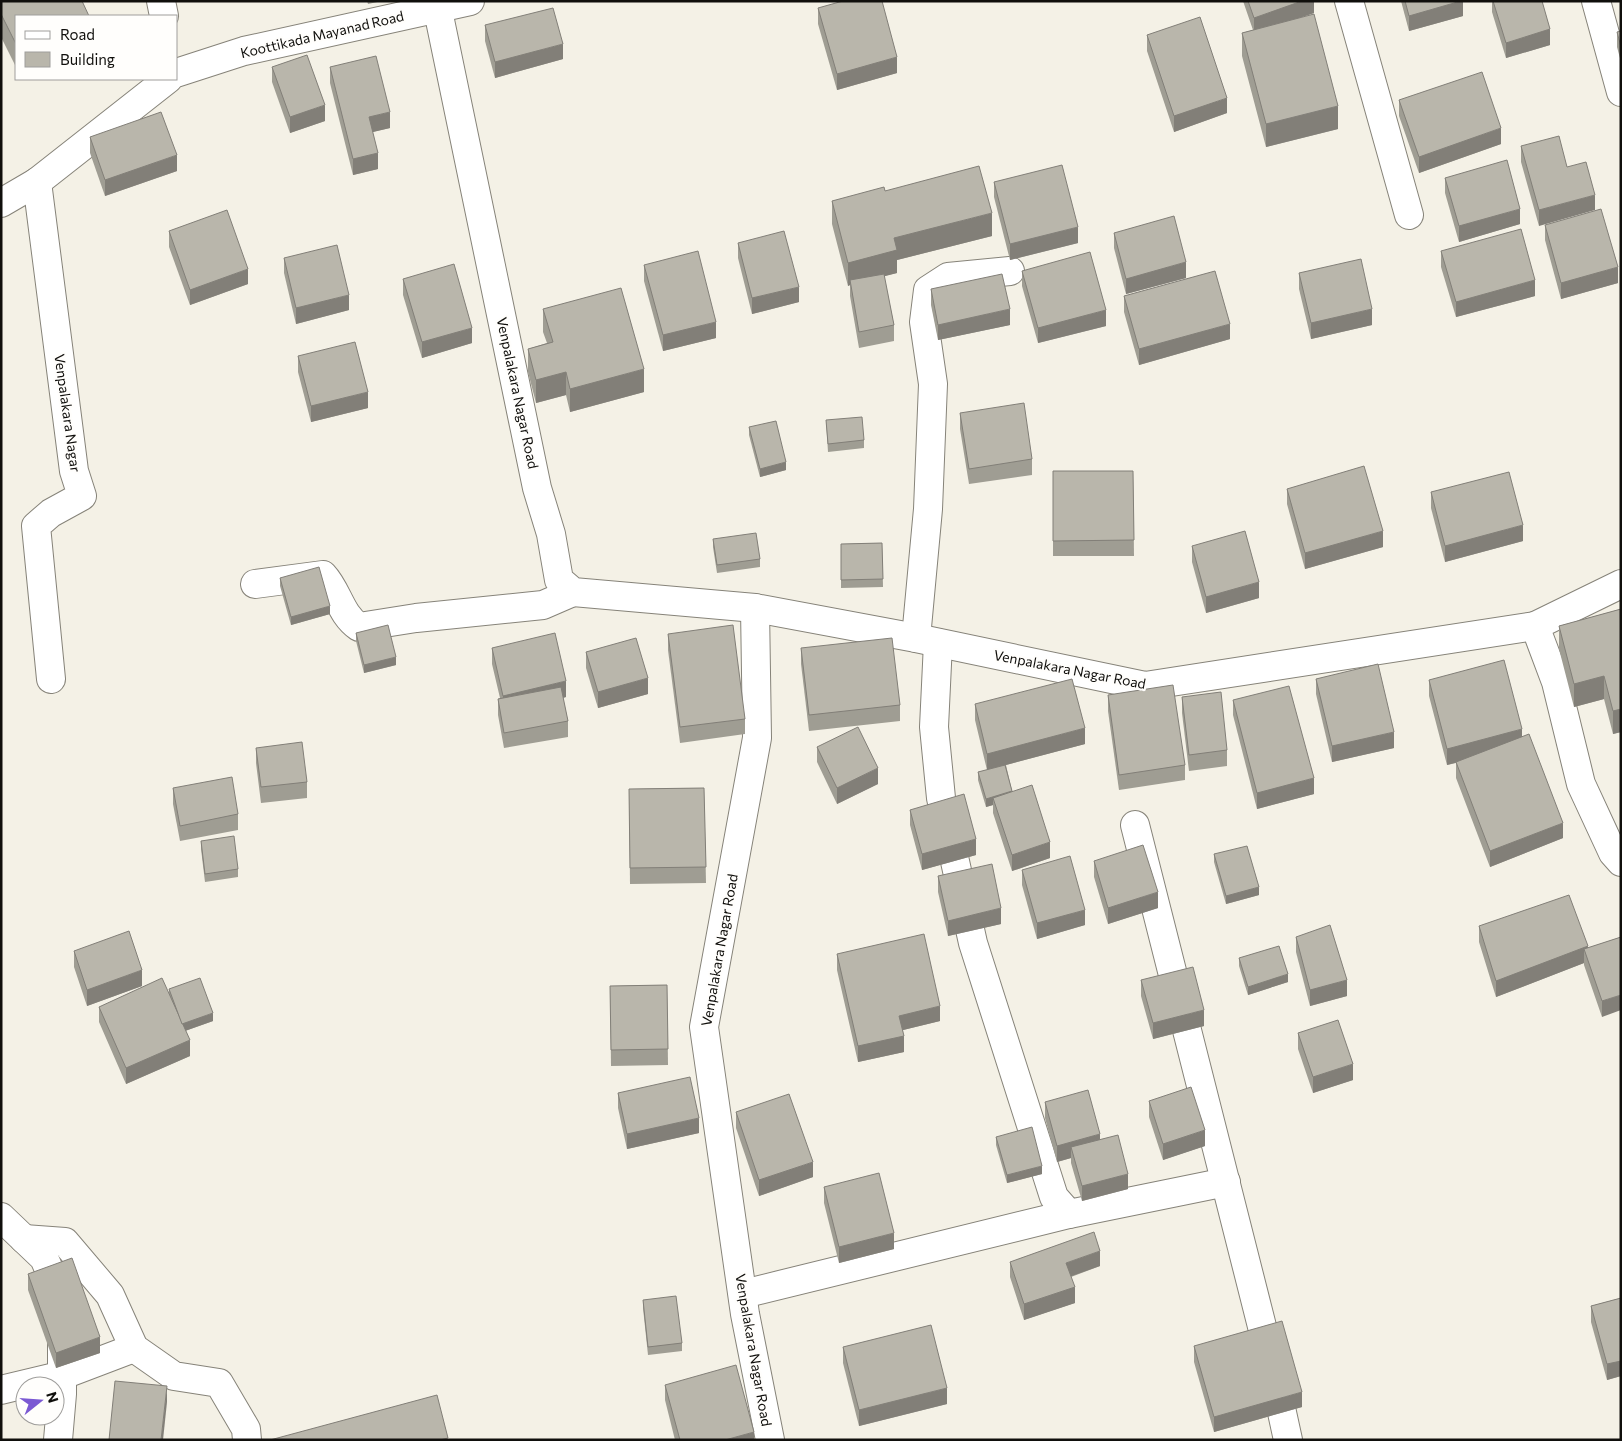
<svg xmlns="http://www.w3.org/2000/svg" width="1622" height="1441" font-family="Commissioner,sans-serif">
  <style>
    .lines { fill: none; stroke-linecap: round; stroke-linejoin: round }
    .street-casing { stroke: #868379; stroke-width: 30 }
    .secondary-casing { stroke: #868379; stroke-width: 30 }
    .street { stroke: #fff; stroke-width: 28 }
    .secondary { stroke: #fff; stroke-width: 28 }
    .wall { fill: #9f9d93 }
    .shaded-wall { fill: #827f78 }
    .building { fill: #b9b6ab; stroke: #827f78 }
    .labels { text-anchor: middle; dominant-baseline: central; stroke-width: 4.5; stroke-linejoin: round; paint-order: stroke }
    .street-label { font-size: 14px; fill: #100f0c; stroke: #fffefc }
  </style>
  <rect width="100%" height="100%" fill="#f4f1e6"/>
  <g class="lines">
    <defs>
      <g id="street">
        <polyline points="161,1 164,16"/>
        <polyline points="436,1 537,488 551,534 559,580 573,592 755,608 916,638 1145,686 1535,626"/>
        <polyline points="1349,1 1409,215"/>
        <polyline points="1596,1 1621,92"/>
        <polyline points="37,182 74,471 82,496 51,513 36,526 51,679"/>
        <path d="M255 584 323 575C338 591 340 614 359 627L416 618 543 605 573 592"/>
        <polyline points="1621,584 1535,626 1556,682 1581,784 1613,853 1621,862"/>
        <polyline points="755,608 757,738 704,1027 745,1314 770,1440"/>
        <polyline points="916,638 928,509 933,384 924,322 928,290 948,277 1010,271"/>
        <polyline points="938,643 934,727 941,798 973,943 1054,1197 1069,1214 1226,1182"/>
        <polyline points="1135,825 1271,1362 1288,1440"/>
        <polyline points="1,1217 44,1258 62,1299 62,1394 58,1440"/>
        <polyline points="24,1239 65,1242 110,1295 134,1348 174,1376 219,1383 246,1429 247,1440"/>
        <polyline points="743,1294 1069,1214"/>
        <polyline points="1,1390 63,1375 134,1348"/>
      </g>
      <g id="secondary">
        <polyline points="176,73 244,51 470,1"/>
        <polyline points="1,203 37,182 168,79"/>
      </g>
    </defs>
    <!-- street casing -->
    <use href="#street" class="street-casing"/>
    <!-- secondary casing -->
    <use href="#secondary" class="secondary-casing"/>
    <!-- street -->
    <use href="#street" class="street"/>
    <!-- secondary -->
    <use href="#secondary" class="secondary"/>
  </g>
  <!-- wall -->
  <g class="wall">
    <polygon points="1,1 16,16 16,67 1,37"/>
    <polygon points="367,1 382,1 368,4"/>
    <polygon points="1243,1 1314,1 1314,13 1299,18 1338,129 1266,147 1242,56 1242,33 1253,30"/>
    <polygon points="1401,1 1463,1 1463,16 1409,31"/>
    <polygon points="1492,1 1542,1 1550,45 1506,58 1492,12"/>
    <polygon points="818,8 897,73 837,90 818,24"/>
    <polygon points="485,25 563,59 495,78 485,41"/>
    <polygon points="1621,31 1621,62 1617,47 1617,32"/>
    <polygon points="1147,35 1227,113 1174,132 1147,51"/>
    <polygon points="272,67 325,121 290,133 272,82"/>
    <polygon points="330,67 390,128 372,132 378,169 353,175 330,83"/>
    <polygon points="1399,100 1501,144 1419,173 1399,116"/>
    <polygon points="90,137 177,171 105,196 90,153"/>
    <polygon points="1521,146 1567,167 1539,226 1521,162"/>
    <polygon points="1445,178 1520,224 1459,242 1445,193"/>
    <polygon points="994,182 1078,243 1010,260 994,197"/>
    <polygon points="885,191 992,236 897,260 897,273 884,276 894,325 894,341 859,348 850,296 850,285 848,286 832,224 832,201"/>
    <polygon points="1545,225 1618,283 1561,299 1545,240"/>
    <polygon points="169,231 248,284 190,305 169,247"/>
    <polygon points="1114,233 1186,278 1126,294 1114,248"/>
    <polygon points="738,243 799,302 752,314 738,258"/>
    <polygon points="1441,251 1535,296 1456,317 1441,267"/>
    <polygon points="284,258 349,310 296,324 284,273"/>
    <polygon points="644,265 716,338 663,351 644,281"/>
    <polygon points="1022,271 1106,326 1038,343 1022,286"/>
    <polygon points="1299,273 1372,325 1311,339 1299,289"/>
    <polygon points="403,279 472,343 422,358 403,295"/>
    <polygon points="931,289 1010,325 938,340 931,305"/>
    <polygon points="1124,296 1230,339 1139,365 1124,312"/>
    <polygon points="543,309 644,392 570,412 566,395 536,403 528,372 528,349 547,343 543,332"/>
    <polygon points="298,356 368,408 311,422 298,372"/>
    <polygon points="960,413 1032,459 1032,475 969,484 960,429"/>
    <polygon points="826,420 864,440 864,448 828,452"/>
    <polygon points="749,427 786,470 760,477 749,435"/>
    <polygon points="1053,471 1133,471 1134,556 1053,556"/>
    <polygon points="1287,489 1383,547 1305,569 1287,504"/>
    <polygon points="1431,492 1523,541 1445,562 1431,508"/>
    <polygon points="713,539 760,559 760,567 717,573 713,547"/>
    <polygon points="882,543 883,587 841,588 841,544"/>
    <polygon points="1192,546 1259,598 1206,613 1192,562"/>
    <polygon points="280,578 330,614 291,625 280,586"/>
    <polygon points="1621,609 1621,732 1613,734 1604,699 1574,707 1559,649 1559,626"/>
    <polygon points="356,633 396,665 364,673 356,641"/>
    <polygon points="668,634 745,719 745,734 680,743 668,650"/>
    <polygon points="492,648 566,697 563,698 568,721 568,737 504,748 498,715 498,699 500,698 492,664"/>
    <polygon points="801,648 900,705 900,721 809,731 801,664"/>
    <polygon points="586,652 648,694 598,708 586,668"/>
    <polygon points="1316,679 1394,748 1332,762 1316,694"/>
    <polygon points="1429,680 1522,736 1563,838 1490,867 1456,778 1456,763 1447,765 1429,696"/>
    <polygon points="1108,695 1185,765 1185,780 1119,790 1108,711"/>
    <polygon points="1182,697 1227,750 1227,766 1189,771 1182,713"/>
    <polygon points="1233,700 1314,794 1257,809 1233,715"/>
    <polygon points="975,704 1085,744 1006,765 1012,791 1050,858 1012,871 993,813 993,805 986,807 978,780 978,772 987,770 975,720"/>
    <polygon points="817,747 878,784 837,804 817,762"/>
    <polygon points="256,748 307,782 307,798 261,803 256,763"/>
    <polygon points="173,788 238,814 238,830 180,841 173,804"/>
    <polygon points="704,788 706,883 630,884 629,789"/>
    <polygon points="910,810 976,855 922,870 910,825"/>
    <polygon points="201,841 238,869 238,877 205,882 201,849"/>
    <polygon points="1214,854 1259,895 1226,904 1214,862"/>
    <polygon points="1094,861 1158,908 1108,924 1094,877"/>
    <polygon points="1022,870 1085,925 1037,939 1022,885"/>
    <polygon points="938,876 1001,924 948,936 938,892"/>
    <polygon points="1479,926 1588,948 1621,937 1602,1017 1584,965 1584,963 1496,997 1479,942"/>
    <polygon points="1296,937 1347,996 1310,1006 1296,952"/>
    <polygon points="74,951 142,986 87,1006 74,967"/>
    <polygon points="837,954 940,1021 903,1030 904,1052 858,1062 837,970"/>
    <polygon points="1239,958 1288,982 1248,995 1239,966"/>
    <polygon points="1141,980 1204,1026 1153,1039 1141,996"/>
    <polygon points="667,985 668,1065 611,1066 610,986"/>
    <polygon points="169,989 213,1021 185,1031 190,1056 126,1084 99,1022 99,1007 169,993"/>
    <polygon points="1298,1033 1353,1080 1313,1093 1298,1049"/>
    <polygon points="618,1093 699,1133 627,1149 618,1108"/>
    <polygon points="1149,1101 1205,1146 1163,1160 1149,1117"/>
    <polygon points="1045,1102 1100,1140 1128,1189 1082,1201 1071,1163 1071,1158 1057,1162 1045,1118"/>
    <polygon points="736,1112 813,1177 759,1196 736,1128"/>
    <polygon points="996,1137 1042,1174 1007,1183 996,1145"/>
    <polygon points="824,1187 894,1249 839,1263 824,1203"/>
    <polygon points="1010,1262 1100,1266 1071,1277 1075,1303 1024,1320 1010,1277"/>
    <polygon points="28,1274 100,1353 56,1368 28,1290"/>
    <polygon points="1621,1298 1621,1376 1607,1380 1591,1322 1591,1306"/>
    <polygon points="643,1300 682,1343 682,1351 648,1355 643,1308"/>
    <polygon points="1194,1346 1302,1407 1214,1432 1194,1362"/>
    <polygon points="843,1347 947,1404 859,1426 843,1363"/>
    <polygon points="665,1385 754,1440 675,1440 665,1400"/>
  </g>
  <!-- shaded-wall -->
  <g class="shaded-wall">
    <polygon points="1302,1 1314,1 1314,13 1254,33 1254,18"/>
    <polygon points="1461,1 1463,1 1463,16 1409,31 1409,16"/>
    <polygon points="1550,29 1550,45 1506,58 1506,43"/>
    <polygon points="563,44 563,59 495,78 495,62"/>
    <polygon points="897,57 897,73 837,90 837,74"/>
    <polygon points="1227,98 1227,113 1174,132 1174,116"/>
    <polygon points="325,105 325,121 290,133 290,117"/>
    <polygon points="1338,106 1338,129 1266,147 1266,124"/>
    <polygon points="390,112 390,128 369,133 369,117"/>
    <polygon points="1501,128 1501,144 1419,173 1419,157"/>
    <polygon points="378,153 378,169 353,175 353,159"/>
    <polygon points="177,155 177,171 105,196 105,180"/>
    <polygon points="1595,195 1595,210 1539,226 1539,210"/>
    <polygon points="1520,209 1520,224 1459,242 1459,226"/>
    <polygon points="992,213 992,236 897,260 897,273 851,285 850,280 850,285 848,286 848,263 894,238"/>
    <polygon points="1078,227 1078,243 1010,260 1010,244"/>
    <polygon points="1186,262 1186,278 1126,294 1126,279"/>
    <polygon points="1618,267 1618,283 1561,299 1561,283"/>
    <polygon points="248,269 248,284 190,305 190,290"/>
    <polygon points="1535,280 1535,296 1456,317 1456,302"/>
    <polygon points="799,287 799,302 752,314 752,298"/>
    <polygon points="349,295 349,310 296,324 296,308"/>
    <polygon points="1010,309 1010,325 938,340 938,325"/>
    <polygon points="1372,309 1372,325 1311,339 1311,323"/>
    <polygon points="1106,310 1106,326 1038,343 1038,328"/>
    <polygon points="716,322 716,338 663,351 663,335"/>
    <polygon points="1230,324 1230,339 1139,365 1139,349"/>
    <polygon points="472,328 472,343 422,358 422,342"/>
    <polygon points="644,369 644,392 570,412 570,389"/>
    <polygon points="566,372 566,395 536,403 536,380"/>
    <polygon points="368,392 368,408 311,422 311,406"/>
    <polygon points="786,462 786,470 760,477 760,469"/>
    <polygon points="1523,525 1523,541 1445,562 1445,546"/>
    <polygon points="1383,531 1383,547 1305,569 1305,553"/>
    <polygon points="1259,582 1259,598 1206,613 1206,597"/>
    <polygon points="330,606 330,614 291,625 291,617"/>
    <polygon points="396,657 396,665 364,673 364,665"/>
    <polygon points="1604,676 1604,699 1574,707 1574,684"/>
    <polygon points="648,678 648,694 598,708 598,692"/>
    <polygon points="566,681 566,697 503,712 503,696"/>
    <polygon points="1621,709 1621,732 1613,734 1613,711"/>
    <polygon points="1085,728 1085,744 987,770 987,754"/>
    <polygon points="1522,729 1522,745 1447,765 1447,749"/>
    <polygon points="1394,732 1394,748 1332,762 1332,746"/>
    <polygon points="878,768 878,784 837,804 837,788"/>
    <polygon points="1314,778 1314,794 1257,809 1257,793"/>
    <polygon points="1012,791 993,798 993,805 986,807 986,799"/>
    <polygon points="1563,823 1563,838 1490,867 1490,851"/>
    <polygon points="976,839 976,855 922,870 922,854"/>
    <polygon points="1050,842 1050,858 1012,871 1012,855"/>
    <polygon points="1259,887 1259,895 1226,904 1226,896"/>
    <polygon points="1158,892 1158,908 1108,924 1108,908"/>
    <polygon points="1001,908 1001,924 948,936 948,921"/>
    <polygon points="1085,910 1085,925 1037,939 1037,923"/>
    <polygon points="1588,946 1588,960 1584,949 1584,963 1496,997 1496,981"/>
    <polygon points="142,970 142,986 87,1006 87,990"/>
    <polygon points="1288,974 1288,982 1248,995 1248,987"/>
    <polygon points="1347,980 1347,996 1310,1006 1310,990"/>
    <polygon points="1621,995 1621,1010 1602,1017 1602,1001"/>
    <polygon points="940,1006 940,1021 899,1031 899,1016"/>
    <polygon points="1204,1010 1204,1026 1153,1039 1153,1023"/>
    <polygon points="213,1013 213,1021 182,1032 182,1024"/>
    <polygon points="904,1036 904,1052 858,1062 858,1046"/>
    <polygon points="190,1040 190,1056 126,1084 126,1068"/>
    <polygon points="1353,1064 1353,1080 1313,1093 1313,1077"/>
    <polygon points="699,1118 699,1133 627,1149 627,1134"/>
    <polygon points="1205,1130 1205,1146 1163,1160 1163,1144"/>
    <polygon points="1100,1134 1100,1149 1071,1147 1071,1158 1057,1162 1057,1146"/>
    <polygon points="813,1162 813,1177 759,1196 759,1180"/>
    <polygon points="1042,1166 1042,1174 1007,1183 1007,1175"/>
    <polygon points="1128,1174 1128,1189 1082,1201 1082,1186"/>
    <polygon points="894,1233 894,1249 839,1263 839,1247"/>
    <polygon points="1100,1251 1100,1266 1066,1278 1066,1263"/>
    <polygon points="1075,1287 1075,1303 1024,1320 1024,1304"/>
    <polygon points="100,1337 100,1353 56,1368 56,1353"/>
    <polygon points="1621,1361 1621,1376 1607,1380 1607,1364"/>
    <polygon points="167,1386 167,1402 163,1440 161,1440"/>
    <polygon points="947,1388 947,1404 859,1426 859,1410"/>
    <polygon points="1302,1392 1302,1407 1214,1432 1214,1417"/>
    <polygon points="754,1432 754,1440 725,1440"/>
  </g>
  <!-- building -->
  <g class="building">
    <polygon points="1,1 82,1 89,16 16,16 16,44 1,14"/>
    <polygon points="843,1 882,1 897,57 837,74 818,8"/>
    <polygon points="1248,1 1302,1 1254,18"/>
    <polygon points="1405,1 1461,1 1409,16"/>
    <polygon points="1493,1 1542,1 1550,29 1506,43"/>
    <polygon points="553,8 563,44 495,62 485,25"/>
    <polygon points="1314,14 1338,106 1266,124 1242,33"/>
    <polygon points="1200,17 1227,98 1174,116 1147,35"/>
    <polygon points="1621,31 1621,47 1617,32"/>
    <polygon points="307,55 325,105 290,117 272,67"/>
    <polygon points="376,56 390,112 369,117 378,153 353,159 330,67"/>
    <polygon points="1482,72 1501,128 1419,157 1399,100"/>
    <polygon points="161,112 177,155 105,180 90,137"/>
    <polygon points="1559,136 1567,167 1586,162 1595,195 1539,210 1521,146"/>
    <polygon points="1507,160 1520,209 1459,226 1445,178"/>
    <polygon points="1062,165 1078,227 1010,244 994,182"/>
    <polygon points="979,166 992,213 894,238 897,250 848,263 832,201 884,187 885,191"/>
    <polygon points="1601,209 1618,267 1561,283 1545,225"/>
    <polygon points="227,210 248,269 190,290 169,231"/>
    <polygon points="1174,216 1186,262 1126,279 1114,233"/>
    <polygon points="1521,229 1535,280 1456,302 1441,251"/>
    <polygon points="784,231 799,287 752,298 738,243"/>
    <polygon points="337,245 349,295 296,308 284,258"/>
    <polygon points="698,251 716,322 663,335 644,265"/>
    <polygon points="1090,252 1106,310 1038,328 1022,271"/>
    <polygon points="1361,259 1372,309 1311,323 1299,273"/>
    <polygon points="454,264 472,328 422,342 403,279"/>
    <polygon points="1215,271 1230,324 1139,349 1124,296"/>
    <polygon points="884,274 894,325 859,332 850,280"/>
    <polygon points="1002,274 1010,309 938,325 931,289"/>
    <polygon points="621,288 644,369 570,389 566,372 536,380 528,349 553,342 543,309"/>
    <polygon points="355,342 368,392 311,406 298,356"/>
    <polygon points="1024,403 1032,459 969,469 960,413"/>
    <polygon points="862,417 864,440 828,444 826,420"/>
    <polygon points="776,421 786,462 760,469 749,427"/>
    <polygon points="1364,466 1383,531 1305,553 1287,489"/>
    <polygon points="1053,471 1133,471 1134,540 1053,541"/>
    <polygon points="1509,472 1523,525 1445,546 1431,492"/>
    <polygon points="1245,531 1259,582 1206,597 1192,546"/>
    <polygon points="756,533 760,559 717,565 713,539"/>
    <polygon points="882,543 883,579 841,580 841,544"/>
    <polygon points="319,567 330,606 291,617 280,578"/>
    <polygon points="1621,609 1621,709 1613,711 1604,676 1574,684 1559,626"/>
    <polygon points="388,625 396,657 364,665 356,633"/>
    <polygon points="733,625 745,719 680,727 668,634"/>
    <polygon points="555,633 566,681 503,696 492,648"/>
    <polygon points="636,638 648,678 598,692 586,652"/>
    <polygon points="892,638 900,705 809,715 801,648"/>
    <polygon points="1504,660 1522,729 1447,749 1429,680"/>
    <polygon points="1378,664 1394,732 1332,746 1316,679"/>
    <polygon points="1072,679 1085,728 987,754 975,704"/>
    <polygon points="1173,685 1185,765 1119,775 1108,695"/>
    <polygon points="1289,686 1314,778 1257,793 1233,700"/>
    <polygon points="561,687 568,721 504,733 498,699"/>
    <polygon points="1221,692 1227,750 1189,755 1182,697"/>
    <polygon points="858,727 878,768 837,788 817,747"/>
    <polygon points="1529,734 1563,823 1490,851 1456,762"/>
    <polygon points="302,742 307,782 261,787 256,748"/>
    <polygon points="1005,765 1012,791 986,799 978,772"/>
    <polygon points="232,777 238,814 180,826 173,788"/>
    <polygon points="1032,785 1050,842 1012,855 993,798"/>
    <polygon points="704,788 706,867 630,868 629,789"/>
    <polygon points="964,794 976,839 922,854 910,810"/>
    <polygon points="234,836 238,869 205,874 201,841"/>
    <polygon points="1143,845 1158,892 1108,908 1094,861"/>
    <polygon points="1247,846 1259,887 1226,896 1214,854"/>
    <polygon points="1070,856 1085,910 1037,923 1022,870"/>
    <polygon points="992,864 1001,908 948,921 938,876"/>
    <polygon points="1569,895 1588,946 1496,981 1479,926"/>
    <polygon points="1330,925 1347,980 1310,990 1296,937"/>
    <polygon points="129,931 142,970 87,990 74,951"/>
    <polygon points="924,934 940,1006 899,1016 904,1036 858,1046 837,954"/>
    <polygon points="1621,937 1621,995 1602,1001 1584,949"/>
    <polygon points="1279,946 1288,974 1248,987 1239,958"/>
    <polygon points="1193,967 1204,1010 1153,1023 1141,980"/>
    <polygon points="162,978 190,1040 126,1068 99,1007"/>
    <polygon points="200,978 213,1013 182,1024 169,989"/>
    <polygon points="667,985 668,1049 611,1050 610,986"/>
    <polygon points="1338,1020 1353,1064 1313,1077 1298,1033"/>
    <polygon points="690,1077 699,1118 627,1134 618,1093"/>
    <polygon points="1191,1087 1205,1130 1163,1144 1149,1101"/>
    <polygon points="1088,1090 1100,1134 1057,1146 1045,1102"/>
    <polygon points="789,1094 813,1162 759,1180 736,1112"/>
    <polygon points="1032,1127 1042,1166 1007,1175 996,1137"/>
    <polygon points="1118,1135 1128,1174 1082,1186 1071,1147"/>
    <polygon points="879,1173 894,1233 839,1247 824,1187"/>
    <polygon points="1094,1232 1100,1251 1066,1263 1075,1287 1024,1304 1010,1262"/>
    <polygon points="72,1258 100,1337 56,1353 28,1274"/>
    <polygon points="676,1296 682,1343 648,1347 643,1300"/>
    <polygon points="1621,1298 1621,1361 1607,1364 1591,1306"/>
    <polygon points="1282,1321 1302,1392 1214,1417 1194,1346"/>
    <polygon points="931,1325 947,1388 859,1410 843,1347"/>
    <polygon points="736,1365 754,1432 725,1440 680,1440 665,1385"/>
    <polygon points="115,1381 167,1386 161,1440 109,1440"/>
    <polygon points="437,1395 448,1438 440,1440 270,1440"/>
  </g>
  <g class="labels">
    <!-- street labels -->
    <g class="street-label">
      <text transform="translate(322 34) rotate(-13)">Koottikada Mayanad Road</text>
      <text transform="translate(518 393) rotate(78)">Venpalakara Nagar Road</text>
      <text transform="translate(68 413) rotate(82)">Venpalakara Nagar</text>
      <text transform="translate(1070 669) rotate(11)">Venpalakara Nagar Road</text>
      <text transform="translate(719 950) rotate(-80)">Venpalakara Nagar Road</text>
      <text transform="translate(754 1350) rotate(80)">Venpalakara Nagar Road</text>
    </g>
  </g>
  <!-- border -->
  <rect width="1622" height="1441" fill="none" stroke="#100f0c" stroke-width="5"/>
  <!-- legend -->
  <rect x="15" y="15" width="162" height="65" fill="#fffefc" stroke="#9f9e9c"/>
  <rect x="25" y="31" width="25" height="8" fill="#ffffff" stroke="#9f9e9c"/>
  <text x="60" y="40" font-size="15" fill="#100f0c">Road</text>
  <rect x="25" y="52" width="25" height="15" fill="#b9b6ab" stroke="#9f9e9c"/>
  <text x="60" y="65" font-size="15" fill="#100f0c">Building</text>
  <!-- north arrow -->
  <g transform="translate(40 1401) rotate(73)"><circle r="24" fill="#fffefc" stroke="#9f9e9c"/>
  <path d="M0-4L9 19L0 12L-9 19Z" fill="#7b59d3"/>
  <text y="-8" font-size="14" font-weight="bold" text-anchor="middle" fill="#100f0c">N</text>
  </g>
</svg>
